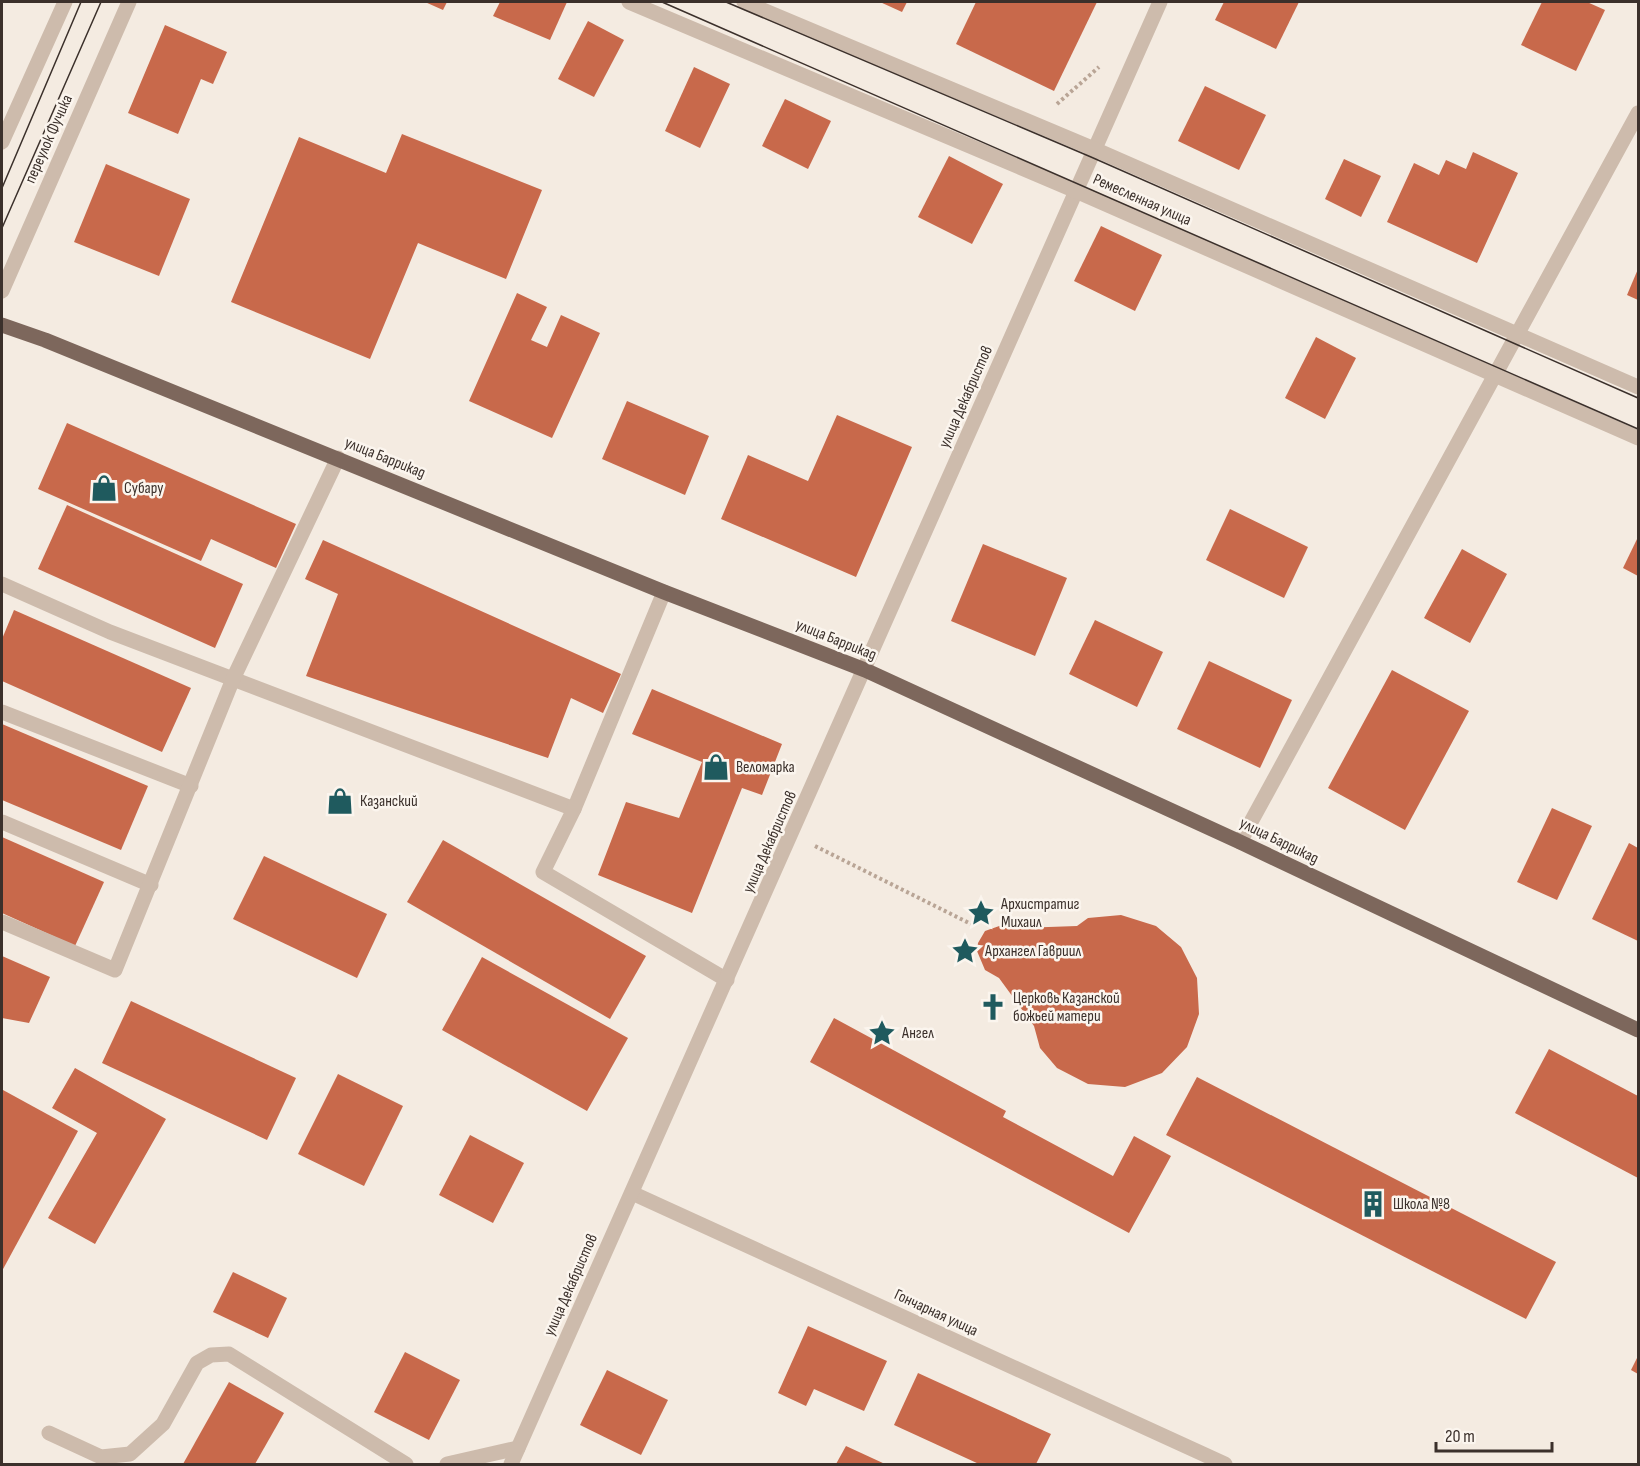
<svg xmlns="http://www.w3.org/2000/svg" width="1640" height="1466" font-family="'Sofia Sans Condensed',sans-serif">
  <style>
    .building { fill: #c8694b }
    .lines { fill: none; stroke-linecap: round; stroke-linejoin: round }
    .path { stroke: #b9a596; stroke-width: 4; stroke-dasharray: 3 3; stroke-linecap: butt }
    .service { stroke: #cdbbac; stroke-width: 15 }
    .minor { stroke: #cdbbac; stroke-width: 15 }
    .tertiary { stroke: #cdbbac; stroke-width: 15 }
    .primary { stroke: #7d675c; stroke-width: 15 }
    .tram { stroke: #3b302b; stroke-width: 1.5 }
    .labels { text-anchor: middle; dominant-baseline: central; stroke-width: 5; stroke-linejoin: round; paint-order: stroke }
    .street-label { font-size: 16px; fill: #3b302b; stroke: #fbf5ee }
    .poi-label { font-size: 16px; fill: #3b302b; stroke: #fbf5ee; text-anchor: start }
  </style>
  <rect width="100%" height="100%" fill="#f4ebe1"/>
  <!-- building -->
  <g class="building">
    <polygon points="425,2 447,2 443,10"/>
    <polygon points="500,2 567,2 550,40 493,16"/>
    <polygon points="880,2 907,2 902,12"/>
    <polygon points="976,2 1097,2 1054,91 956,44"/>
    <polygon points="1224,2 1299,2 1276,49 1215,20"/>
    <polygon points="1542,2 1587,2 1605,10 1576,71 1521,45"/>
    <polygon points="588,21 624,40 594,97 558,79"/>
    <polygon points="165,25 227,52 213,84 201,79 178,134 128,113"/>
    <polygon points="694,67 730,84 700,148 665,131"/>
    <polygon points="1205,86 1266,115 1239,170 1178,141"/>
    <polygon points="785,99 831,121 808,169 762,146"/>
    <polygon points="402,134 542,190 506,279 418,243 370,359 231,302 299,137 386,173"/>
    <polygon points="1473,152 1518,173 1477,263 1387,222 1414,163 1439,175 1446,160 1466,169"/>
    <polygon points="949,156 1003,184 972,244 918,217"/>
    <polygon points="1344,159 1381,176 1361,217 1325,199"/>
    <polygon points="106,164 190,199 159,276 74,242"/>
    <polygon points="1101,226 1162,255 1135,311 1074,281"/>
    <polygon points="1638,269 1638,300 1627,295"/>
    <polygon points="517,293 547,307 531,340 547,347 561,315 600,333 552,438 469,401"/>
    <polygon points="1316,337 1356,358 1325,419 1285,398"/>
    <polygon points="627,401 709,436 685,495 602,459"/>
    <polygon points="837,415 912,447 856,577 721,519 748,455 808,481"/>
    <polygon points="67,423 296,524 276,568 211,539 201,561 38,489"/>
    <polygon points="67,505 243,584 215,648 38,569"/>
    <polygon points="1230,509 1308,547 1284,598 1206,560"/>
    <polygon points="1638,537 1638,576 1623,568"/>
    <polygon points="323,540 621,674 603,713 571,698 548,758 306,676 338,594 305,579"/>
    <polygon points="983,544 1067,578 1035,656 951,621"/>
    <polygon points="1462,549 1507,574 1470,643 1424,618"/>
    <polygon points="14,610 191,688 162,752 2,681 2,639"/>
    <polygon points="1095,620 1163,652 1137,707 1069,674"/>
    <polygon points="1209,661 1292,700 1260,768 1177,729"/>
    <polygon points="1392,670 1469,711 1405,830 1328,788"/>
    <polygon points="652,689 782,744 762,795 742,788 692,913 598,875 626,802 679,818 702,762 632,734"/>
    <polygon points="2,724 148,786 121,850 2,800"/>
    <polygon points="1552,808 1592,826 1557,900 1517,882"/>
    <polygon points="2,837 104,882 75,946 2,913"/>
    <polygon points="443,840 646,956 610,1019 407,902"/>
    <polygon points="1629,843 1638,848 1638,941 1592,919"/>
    <polygon points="264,856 387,914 357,978 233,919"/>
    <polygon points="1121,915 1156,926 1181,947 1197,978 1199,1014 1187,1047 1162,1073 1125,1087 1088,1084 1057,1068 1040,1048 1034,1026 999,978 985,970 977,951 978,943 985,931 1005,924 1020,928 1077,926 1088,918"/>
    <polygon points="2,956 50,977 29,1023 2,1018"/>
    <polygon points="482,957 628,1038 587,1111 442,1030"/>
    <polygon points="131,1001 296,1078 267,1140 102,1063"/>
    <polygon points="834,1018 1006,1111 1003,1117 1113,1176 1134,1136 1171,1156 1129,1233 810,1062"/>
    <polygon points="1549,1049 1638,1096 1638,1178 1515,1113"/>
    <polygon points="75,1068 166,1119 95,1244 48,1218 97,1133 52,1108"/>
    <polygon points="338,1074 403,1106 364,1186 298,1154"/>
    <polygon points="1197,1077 1556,1262 1526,1319 1166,1135"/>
    <polygon points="3,1090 78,1131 2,1271 2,1092"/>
    <polygon points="470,1135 524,1163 493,1223 439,1195"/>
    <polygon points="233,1272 287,1298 268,1338 213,1312"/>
    <polygon points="808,1326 887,1361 864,1411 814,1389 806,1406 778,1393"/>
    <polygon points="405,1352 460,1380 429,1440 374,1412"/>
    <polygon points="1638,1356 1638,1374 1631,1370"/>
    <polygon points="607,1370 668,1400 641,1455 580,1425"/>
    <polygon points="918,1373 1051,1434 1036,1464 979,1464 894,1425"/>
    <polygon points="229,1382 284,1413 255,1464 183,1464"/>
    <polygon points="846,1446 885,1464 836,1464"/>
  </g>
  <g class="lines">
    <!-- path -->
    <g class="path">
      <polyline points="1057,104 1099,67"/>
      <polyline points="815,846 971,924"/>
    </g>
    <!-- service -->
    <g class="service">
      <polyline points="2,584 110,632 574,809"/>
      <polyline points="664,592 574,809 543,872 727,980"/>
      <polyline points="2,712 191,786"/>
      <polyline points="2,822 151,885"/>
      <polyline points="2,922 115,970 233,679 338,458"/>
      <polyline points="49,1433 101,1457 130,1454 163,1424 197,1363 211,1355 229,1354 406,1464"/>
      <polyline points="447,1464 518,1448"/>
    </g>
    <!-- minor -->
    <g class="minor">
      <polyline points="1240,842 1638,113"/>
      <polyline points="632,1193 1225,1464"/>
      <polyline points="511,1464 1160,2"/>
    </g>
    <!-- tertiary -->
    <g class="tertiary">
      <polyline points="629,2 1076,191 1638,438"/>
      <polyline points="744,2 1094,149 1638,387"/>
      <polyline points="2,142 65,2"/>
      <polyline points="2,291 129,2"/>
    </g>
    <!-- primary -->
    <polyline class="primary" points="2,325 45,340 664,592 865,670 1240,842 1638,1030"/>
    <!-- tram -->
    <g class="tram">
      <polyline points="662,2 1638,429"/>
      <polyline points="726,2 1091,157 1638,398"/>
      <polyline points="2,188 81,2"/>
      <polyline points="2,228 101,2"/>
    </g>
  </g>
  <!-- icons -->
  <defs>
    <symbol id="shop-bare" viewBox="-9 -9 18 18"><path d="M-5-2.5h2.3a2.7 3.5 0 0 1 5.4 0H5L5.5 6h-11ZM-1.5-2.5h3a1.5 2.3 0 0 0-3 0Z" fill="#1f5a5e" stroke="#fbf5ee" stroke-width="2.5" paint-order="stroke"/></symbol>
    <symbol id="sight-bare" viewBox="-9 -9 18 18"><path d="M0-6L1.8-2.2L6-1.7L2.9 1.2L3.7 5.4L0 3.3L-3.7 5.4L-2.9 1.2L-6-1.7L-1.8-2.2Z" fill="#1f5a5e" stroke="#fbf5ee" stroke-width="2.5" paint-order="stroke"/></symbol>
    <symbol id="church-bare" viewBox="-9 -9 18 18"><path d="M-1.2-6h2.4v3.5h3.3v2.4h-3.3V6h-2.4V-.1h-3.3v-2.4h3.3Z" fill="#1f5a5e" stroke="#fbf5ee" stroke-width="2.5" paint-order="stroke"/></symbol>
    <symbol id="building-bare" viewBox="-9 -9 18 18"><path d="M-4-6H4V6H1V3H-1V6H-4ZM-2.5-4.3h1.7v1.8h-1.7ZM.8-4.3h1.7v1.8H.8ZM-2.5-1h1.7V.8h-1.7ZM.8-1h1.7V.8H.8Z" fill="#1f5a5e" stroke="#fbf5ee" stroke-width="2.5" paint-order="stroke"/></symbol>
  </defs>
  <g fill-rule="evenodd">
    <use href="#shop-bare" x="85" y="469" width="38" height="38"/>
    <use href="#shop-bare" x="697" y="748" width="38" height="38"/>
    <use href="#shop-bare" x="321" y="782" width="38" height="38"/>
    <use href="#sight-bare" x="962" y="894" width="38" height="38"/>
    <use href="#sight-bare" x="946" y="932" width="38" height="38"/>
    <use href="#church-bare" x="974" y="988" width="38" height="38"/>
    <use href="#sight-bare" x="863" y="1014" width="38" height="38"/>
    <use href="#building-bare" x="1354" y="1185" width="38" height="38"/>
  </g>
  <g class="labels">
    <!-- street labels -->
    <g class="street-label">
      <text transform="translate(49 139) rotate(-66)">переулок Фучика</text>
      <text transform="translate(1142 200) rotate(24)">Ремесленная улица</text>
      <text transform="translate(966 397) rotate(-66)">улица Декабристов</text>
      <text transform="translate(385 458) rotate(22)">улица Баррикад</text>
      <text transform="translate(836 640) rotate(22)">улица Баррикад</text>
      <text transform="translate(1279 841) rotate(26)">улица Баррикад</text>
      <text transform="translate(770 842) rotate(-66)">улица Декабристов</text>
      <text transform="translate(571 1285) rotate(-66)">улица Декабристов</text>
      <text transform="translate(936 1313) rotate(25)">Гончарная улица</text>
    </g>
    <!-- poi labels -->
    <g class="poi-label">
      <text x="124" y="488">Субару</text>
      <text x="736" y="767">Веломарка</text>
      <text x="360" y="801">Казанский</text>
      <text x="1001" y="904">Архистратиг<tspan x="1001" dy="18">Михаил</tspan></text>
      <text x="985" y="951">Архангел Гавриил</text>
      <text x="1013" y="998">Церковь Казанской<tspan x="1013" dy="18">божьей матери</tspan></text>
      <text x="902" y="1033">Ангел</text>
      <text x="1393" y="1204">Школа №8</text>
    </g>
  </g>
  <!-- border -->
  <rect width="1640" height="1466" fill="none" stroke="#3b302b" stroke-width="6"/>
  <!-- scale -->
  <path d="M1436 1442v9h116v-9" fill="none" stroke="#3b302b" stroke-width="3"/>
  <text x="1445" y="1442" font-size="18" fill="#3b302b" stroke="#fbf5ee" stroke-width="4.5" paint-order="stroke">20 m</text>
</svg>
